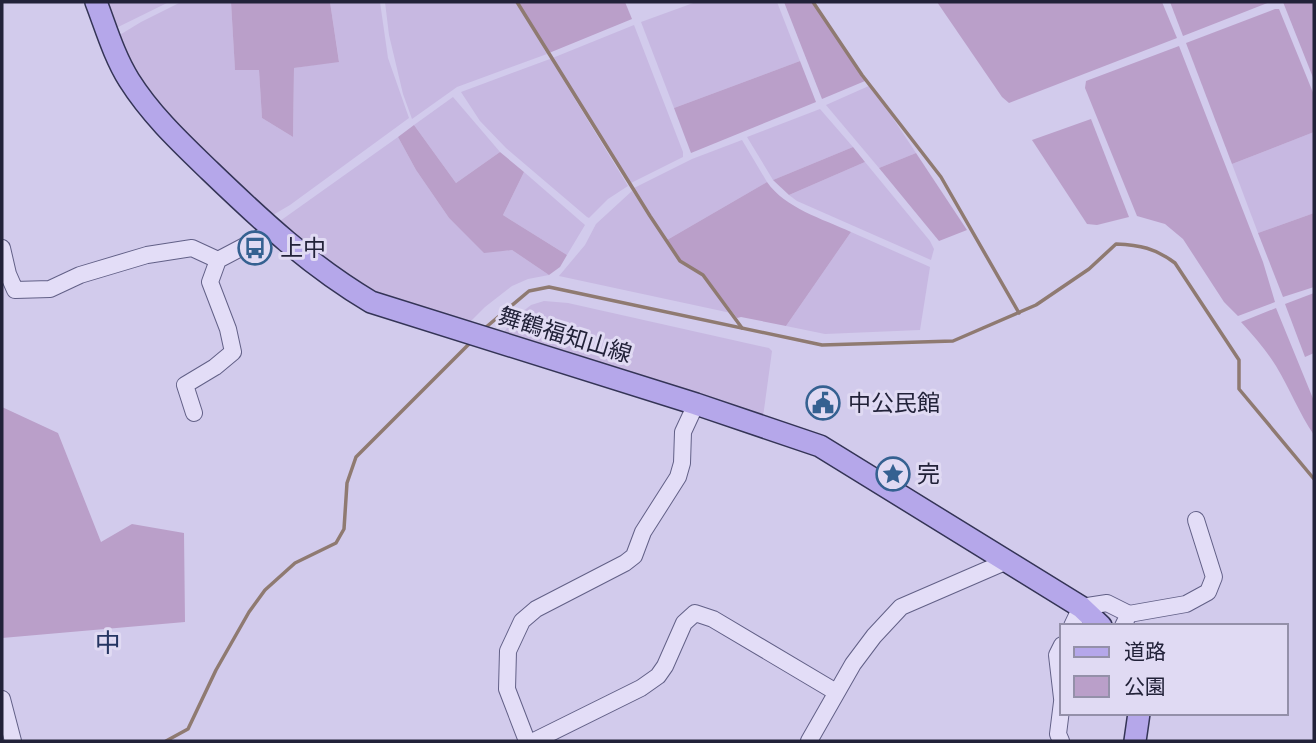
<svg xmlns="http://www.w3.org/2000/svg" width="1316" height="743" font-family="'Crimson Pro','Noto Sans JP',serif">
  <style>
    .farmland { fill: #c7b8e1 }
    .green { fill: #ba9fc9 }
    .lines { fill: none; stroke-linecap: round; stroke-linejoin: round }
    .stream { stroke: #8f7a71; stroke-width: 3.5 }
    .minor-casing { stroke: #626087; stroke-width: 18 }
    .major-casing { stroke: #343456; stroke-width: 24 }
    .minor { stroke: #e3ddf7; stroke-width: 16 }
    .major { stroke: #b5a7ea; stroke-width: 21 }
    .labels { text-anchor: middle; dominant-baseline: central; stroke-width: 6; stroke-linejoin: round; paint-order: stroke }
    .poi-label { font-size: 23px; fill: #222239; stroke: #e0daf3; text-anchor: start }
    .street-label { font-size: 23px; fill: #222239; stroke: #e0daf3 }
    .quarter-label { font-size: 26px; fill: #253562; stroke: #e0daf3 }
  </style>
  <rect width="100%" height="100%" fill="#d2cbec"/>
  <!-- farmland -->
  <g class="farmland">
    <polygon points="102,2 169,2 112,30"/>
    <polygon points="181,2 231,2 235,69 259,70 262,118 293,137 294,68 339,61 330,2 380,2 388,58 409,118 290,205 273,215 267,214 158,108 131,70 118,36 141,22"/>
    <polygon points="385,2 516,2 547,54 457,87 412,119 403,94 389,35"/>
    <polygon points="696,2 777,2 800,61 674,108 641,22"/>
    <polygon points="634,25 683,152 683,157 629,184 562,78 628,186 608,199 589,218 587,217 506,148 480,121 461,92 550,59"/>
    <polygon points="871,85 916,153 879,168 826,105"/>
    <polygon points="453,97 500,152 456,183 414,125"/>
    <polygon points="820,109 853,147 773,180 747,137"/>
    <polygon points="1314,132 1314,213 1258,233 1232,164"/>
    <polygon points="398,137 416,170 449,218 484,252 512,250 549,275 528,279 512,286 485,307 467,325 389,302 348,282 280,225 280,221"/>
    <polygon points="742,140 767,182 667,240 632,189 692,159"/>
    <polygon points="865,162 930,241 934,249 931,260 797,201 789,195"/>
    <polygon points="524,172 585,225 567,255 503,215"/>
    <polygon points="632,191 680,261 704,277 731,313 559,276 585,245 596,224"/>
    <polygon points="851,232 930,267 920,330 825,334 786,326"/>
    <polygon points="544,301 568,303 769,348 772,351 763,417 503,334 512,320 531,305"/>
  </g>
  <!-- green -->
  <g class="green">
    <polygon points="231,2 330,2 339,62 294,68 293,137 262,118 259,70 235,70"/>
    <polygon points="518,2 625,2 632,19 549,53"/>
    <polygon points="784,2 814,2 865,81 822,99"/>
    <polygon points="937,2 1162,2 1177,38 1009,103 1002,97"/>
    <polygon points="1170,2 1270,2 1183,36"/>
    <polygon points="1283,2 1314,2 1314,80"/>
    <polygon points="1275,9 1279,9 1314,95 1314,132 1232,164 1186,43"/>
    <polygon points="1179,46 1263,262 1275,302 1238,316 1224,302 1183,239 1165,224 1137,216 1085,88 1086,81"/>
    <polygon points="800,61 816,102 691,153 674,108"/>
    <polygon points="1091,119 1129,217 1097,225 1087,224 1032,140"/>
    <polygon points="414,125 456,183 500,152 524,172 503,215 567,255 560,267 549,275 512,250 484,253 449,218 416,170 398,137"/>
    <polygon points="853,147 865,162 789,195 773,180"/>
    <polygon points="916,153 967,230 939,241 879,168"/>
    <path d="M767 182C785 208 823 219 851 232L786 326 741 317 737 318 704 275 681 260 667 240Z"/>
    <polygon points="1314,213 1314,287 1283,297 1258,233"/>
    <polygon points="1314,293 1314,353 1305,357 1285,304"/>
    <path d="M1276 308 1314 401V435C1299 413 1290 389 1276 366 1266 350 1254 336 1241 322Z"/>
    <polygon points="2,407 58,433 101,542 132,524 184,533 185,622 2,638"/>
  </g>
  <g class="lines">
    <!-- stream -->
    <g class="stream">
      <polyline points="517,2 650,216 680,261 703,275 742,328"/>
      <polyline points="813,2 862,75 941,177 1019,313"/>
      <path d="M485 328 529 291 549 287 822 345 953 341 1036 305 1089 269 1116 244C1140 245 1155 248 1175 263L1239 360V389L1314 479"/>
      <polyline points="166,741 188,729 216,670 249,612 265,590 295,563 336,543 344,529 347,483 356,457 472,341"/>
    </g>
    <defs>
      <g id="minor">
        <polyline points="2,248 8,274 15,290 50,289 80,275 147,255 192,248 218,260"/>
        <polyline points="194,413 185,385 215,367 233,352 228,329 210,282 218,260 273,231"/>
        <polyline points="1072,626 1081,607 1107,603 1129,614"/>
        <polyline points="1123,626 1129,614 1186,604 1208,592 1214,577 1196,520"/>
        <polyline points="1062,645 1057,655 1062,698"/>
        <polyline points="2,699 13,741"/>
        <polyline points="527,741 507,689 508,651 522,621 536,609 625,563 634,556 643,532 678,477 682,463 683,432 696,404"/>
        <polyline points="534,741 641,688 658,676 665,666 684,623 695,613 713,619 836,692"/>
        <polyline points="809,741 853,664 874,636 901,607 1005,562"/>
        <polyline points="1061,741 1058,734 1062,702"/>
      </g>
      <g id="major">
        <path d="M96 2C106 28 114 56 129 80 151 115 181 143 210 171 262 221 309 265 371 302L696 404 820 446 1081 607 1101 626"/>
        <polyline points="1135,741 1139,713"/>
      </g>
    </defs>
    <!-- minor casing -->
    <use href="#minor" class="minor-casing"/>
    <!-- major casing -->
    <use href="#major" class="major-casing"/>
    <!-- minor -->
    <use href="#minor" class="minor"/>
    <!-- major -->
    <use href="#major" class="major"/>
  </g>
  <!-- icons -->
  <defs>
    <symbol id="bus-ring" viewBox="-11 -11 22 22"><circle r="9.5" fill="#e0daf3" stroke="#356191" stroke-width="1.5"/><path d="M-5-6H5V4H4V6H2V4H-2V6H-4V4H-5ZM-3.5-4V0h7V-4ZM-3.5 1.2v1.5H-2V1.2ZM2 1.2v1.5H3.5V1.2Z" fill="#356191"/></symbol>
    <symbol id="civic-ring" viewBox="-11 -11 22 22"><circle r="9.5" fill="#e0daf3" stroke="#356191" stroke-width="1.5"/><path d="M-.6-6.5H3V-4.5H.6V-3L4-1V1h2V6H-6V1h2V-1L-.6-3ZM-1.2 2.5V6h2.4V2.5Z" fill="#356191"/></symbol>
    <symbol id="sight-ring" viewBox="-11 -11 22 22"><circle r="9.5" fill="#e0daf3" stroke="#356191" stroke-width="1.5"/><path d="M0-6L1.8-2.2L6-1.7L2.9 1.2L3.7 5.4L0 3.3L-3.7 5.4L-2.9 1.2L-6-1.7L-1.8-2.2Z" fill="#356191"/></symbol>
  </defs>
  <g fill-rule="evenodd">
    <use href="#bus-ring" x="236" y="229" width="38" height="38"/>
    <use href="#civic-ring" x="804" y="384" width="38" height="38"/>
    <use href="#sight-ring" x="874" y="455" width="38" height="38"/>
  </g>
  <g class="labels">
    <!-- poi labels -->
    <g class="poi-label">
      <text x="280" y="248">上中</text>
      <text x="848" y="403">中公民館</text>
      <text x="917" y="474">完</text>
    </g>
    <!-- street labels -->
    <g class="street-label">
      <text transform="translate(565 335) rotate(17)">舞鶴福知山線</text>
    </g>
    <!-- quarter labels -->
    <g class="quarter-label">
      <text x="108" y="643">中</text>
    </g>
  </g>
  <!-- border -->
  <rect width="1316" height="743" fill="none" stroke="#222239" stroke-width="7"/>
  <!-- legend -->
  <rect x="1060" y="624" width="228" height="91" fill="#e0daf3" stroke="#9490a9" stroke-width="2"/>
  <rect x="1074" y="647" width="35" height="10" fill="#b5a7ea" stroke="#9490a9" stroke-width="2"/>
  <text x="1124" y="659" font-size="21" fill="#222239">道路</text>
  <rect x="1074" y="676" width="35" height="21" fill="#ba9fc9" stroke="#9490a9" stroke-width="2"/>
  <text x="1124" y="694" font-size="21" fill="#222239">公園</text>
</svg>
